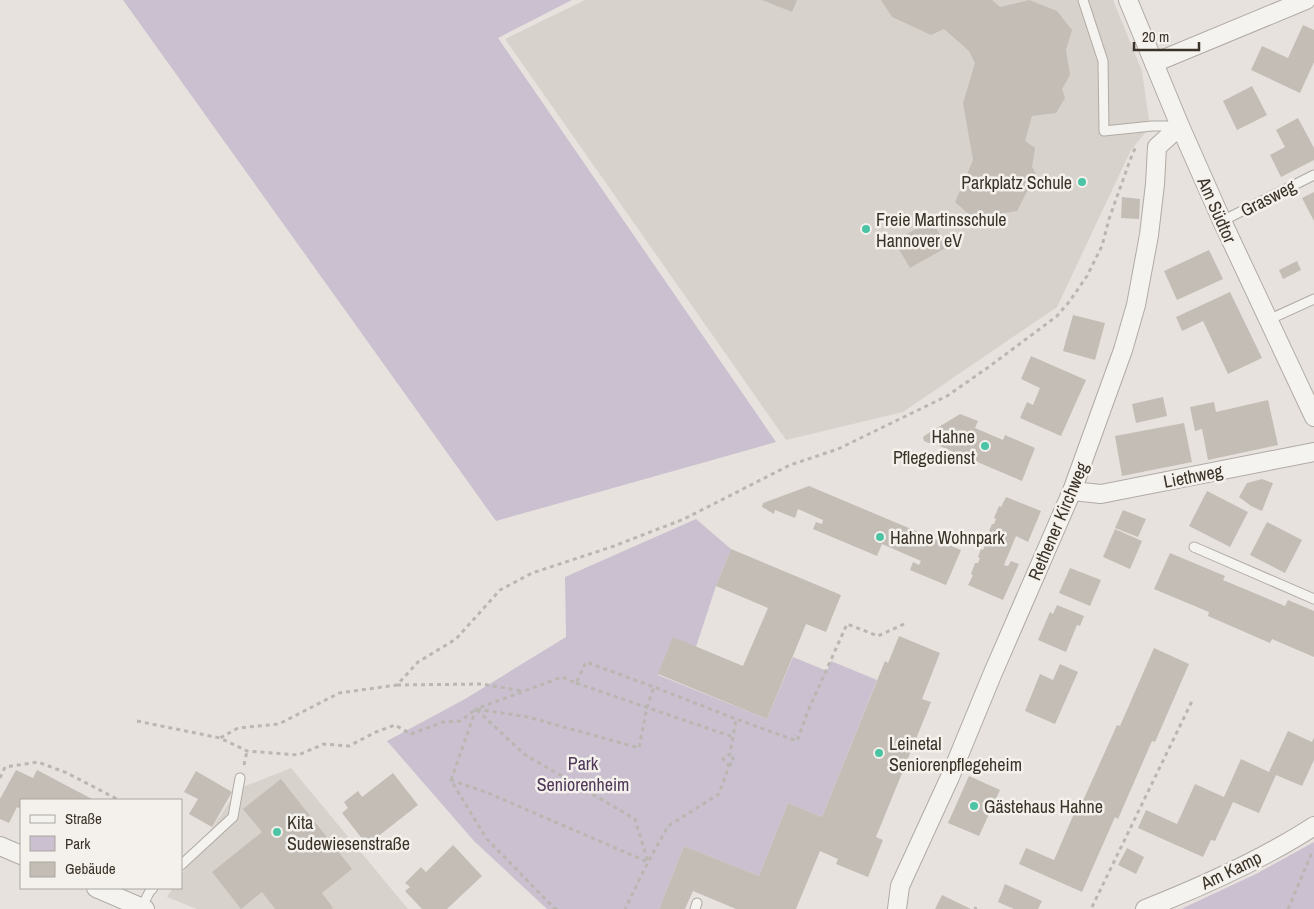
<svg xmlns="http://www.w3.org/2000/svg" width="1314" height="909" font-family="'Archivo Narrow',sans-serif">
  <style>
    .built { fill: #d8d2cc }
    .green { fill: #cac0d0 }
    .building { fill: #c3bdb6 }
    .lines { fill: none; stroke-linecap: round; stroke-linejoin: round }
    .lane-casing { stroke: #b0aaa4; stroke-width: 11 }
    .street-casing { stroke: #b0aaa4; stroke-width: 20 }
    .path { stroke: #bab6b0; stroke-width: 3; stroke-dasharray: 4 4; stroke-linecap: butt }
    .lane { stroke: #f5f3f0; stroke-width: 9 }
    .street { stroke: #f5f3f0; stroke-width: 18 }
    .poi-dot { fill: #4ac4a5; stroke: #f4f1ed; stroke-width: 2 }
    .labels { text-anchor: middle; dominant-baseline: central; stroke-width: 5; stroke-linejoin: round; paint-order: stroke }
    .poi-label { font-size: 18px; fill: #3c3328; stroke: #f4f1ed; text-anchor: start }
    .street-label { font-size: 18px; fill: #3c3328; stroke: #f4f1ed }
    .park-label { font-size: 18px; fill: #4e3757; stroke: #f4f1ed }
  </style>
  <rect width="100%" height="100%" fill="#e7e2de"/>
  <!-- built -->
  <g class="built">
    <polygon points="585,0 1113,0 1142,71 1150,127 1131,150 1057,307 903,412 786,440 505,39"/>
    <polygon points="291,768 408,909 197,909 167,897 173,888 181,888 181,875 238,789"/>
  </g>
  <!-- green -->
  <g class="green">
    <polygon points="123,0 572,0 498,38 776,442 496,521"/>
    <polygon points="696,519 731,549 716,586 696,647 673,638 658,675 767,719 793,657 827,671 831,661 877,680 822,817 788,803 759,876 684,846 659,909 547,909 474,841 387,741 465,699 566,637 565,577"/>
    <polygon points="1314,842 1314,909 1181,909 1256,874"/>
  </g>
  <!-- building -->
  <g class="building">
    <polygon points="762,0 797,0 792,12"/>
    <polygon points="881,0 992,0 1000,7 1029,0 1057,11 1072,30 1066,50 1070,75 1062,89 1065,98 1056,113 1032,116 1025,141 1035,148 1032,167 1036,174 1017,211 973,218 955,202 973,160 963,103 975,63 969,51 944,29 931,35 892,17"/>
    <polygon points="1303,25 1314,30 1314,62 1300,93 1251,70 1262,46 1288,58"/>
    <polygon points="1252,86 1267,115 1237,130 1223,101"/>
    <polygon points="1298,118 1314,148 1314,160 1281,177 1270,155 1285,147 1276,130"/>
    <polygon points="1314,192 1314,221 1302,198"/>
    <polygon points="1122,197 1140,199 1139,219 1121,218"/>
    <polygon points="932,220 947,247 910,268 894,241"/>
    <polygon points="1209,250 1223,279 1177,300 1164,271"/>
    <polygon points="1297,261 1301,270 1283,279 1279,270"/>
    <polygon points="1230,292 1262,358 1228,374 1203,321 1182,331 1176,317"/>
    <polygon points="1073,315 1105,323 1095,360 1063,351"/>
    <polygon points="1031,356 1086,380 1061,436 1020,418 1027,402 1033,405 1040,388 1021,379"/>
    <polygon points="1163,397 1167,416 1136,423 1132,404"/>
    <polygon points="1268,400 1278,445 1208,460 1202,429 1195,431 1190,407 1214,402 1216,412"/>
    <polygon points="960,414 978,421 975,428 1003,440 1005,435 1035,448 1022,481 935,444 934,445 924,441 923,438 924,436"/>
    <polygon points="1184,423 1192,462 1122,476 1115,436"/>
    <polygon points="1262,479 1273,483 1262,511 1251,506 1239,497 1247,483"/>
    <polygon points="809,486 961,550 946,585 910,570 913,562 919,565 921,561 882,544 877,556 813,529 816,522 822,524 823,520 798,509 795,518 775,510 774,514 762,507 763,503"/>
    <polygon points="1207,491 1248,512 1230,547 1189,526"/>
    <polygon points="1006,497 1041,511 1028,542 1016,536 1004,565 1008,566 1011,561 1019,564 1003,600 968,585 973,575 971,574 975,563 978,563 980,558 978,557 981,549 983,550 991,532 989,531 992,524 994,524 996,519 994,518 999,506 1001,507"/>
    <polygon points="1123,510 1146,519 1138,537 1115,528"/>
    <polygon points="1267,522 1302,540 1285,573 1250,555"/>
    <polygon points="1115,529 1142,541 1130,569 1103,557"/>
    <polygon points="731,549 841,595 826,632 806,624 767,719 658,674 673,637 743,666 768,608 716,586"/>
    <polygon points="1170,553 1225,576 1223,580 1285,606 1288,600 1314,611 1314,657 1272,639 1270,643 1208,616 1209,612 1154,589"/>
    <polygon points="1070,568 1101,580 1090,606 1059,593"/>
    <polygon points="1057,605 1084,616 1080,626 1077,625 1066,652 1038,640 1050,612 1053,614"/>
    <polygon points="899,636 940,653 922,699 931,702 876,837 883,840 868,877 836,864 838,859 820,851 796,909 736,909 693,891 685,909 659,909 684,846 759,876 788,803 822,817 885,661 888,663"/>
    <polygon points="1154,648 1189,664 1155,742 1152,741 1118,819 1115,817 1082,892 1019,864 1026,848 1054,860 1079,802 1082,803 1117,725 1120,726"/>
    <polygon points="1060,664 1078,672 1055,724 1025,711 1040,674 1053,680"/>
    <polygon points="1288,731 1312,742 1314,737 1314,760 1302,786 1276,775 1259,813 1233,802 1215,841 1211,840 1203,857 1138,828 1146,810 1177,824 1195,784 1224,797 1241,759 1269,772"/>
    <polygon points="16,770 33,778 37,770 94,800 21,800 21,809 17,807 9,823 0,819 0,799"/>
    <polygon points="196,771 232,792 212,827 189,814 198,799 184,792"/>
    <polygon points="393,773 418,805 367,845 342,813 348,808 344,802 358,791 362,797"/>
    <polygon points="969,776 1000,790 979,836 948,823"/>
    <polygon points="281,779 352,869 322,893 333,908 332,909 275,909 262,892 241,909 212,872 262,832 243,809"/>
    <polygon points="453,845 482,876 447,909 422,909 405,891 410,887 405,883 421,867 426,872"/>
    <polygon points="1127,848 1144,857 1136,874 1118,865"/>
    <polygon points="1005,884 1042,901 1038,909 1014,909 998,902"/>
    <polygon points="942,895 971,909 935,909"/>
  </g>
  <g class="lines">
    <defs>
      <g id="lane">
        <polyline points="1083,0 1103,61 1104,131 1152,126 1177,126"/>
        <polyline points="1222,221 1314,175"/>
        <polyline points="1268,320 1314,299"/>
        <polyline points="1194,547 1314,599"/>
        <polyline points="181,865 233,817 240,778"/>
        <polyline points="141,908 150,891 153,888"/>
        <polyline points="695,909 697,903"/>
      </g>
      <g id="street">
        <polyline points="1128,0 1180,126 1222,221 1314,417"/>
        <polyline points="1154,63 1306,0"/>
        <polyline points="1072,491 1101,494 1314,452"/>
        <polyline points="0,846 21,855"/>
        <polyline points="96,888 145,909"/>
        <polyline points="897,909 900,886 950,777 992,675 1072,491 1123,350 1136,305 1149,235 1155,184 1157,147 1180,126"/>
        <path d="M1145 909C1203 886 1262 860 1314 826"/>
      </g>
    </defs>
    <!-- lane casing -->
    <use href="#lane" class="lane-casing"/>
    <!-- street casing -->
    <use href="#street" class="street-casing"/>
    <!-- path -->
    <g class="path">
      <polyline points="904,624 878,636 847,624 808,711 797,741 736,719 654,687 647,707 639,748 528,717 476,709 460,721 443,722 411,734 395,725 376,732 349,746 324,744 298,755 247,751 220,738 238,728 279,724 339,693 397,685 418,662 456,639 500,590 532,573 614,546 684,519 790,465 838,449 947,396 990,366 1057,316 1069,302 1087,276 1102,246 1109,219 1133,152 1137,146"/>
      <polyline points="576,683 733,737"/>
      <polyline points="397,685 482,684 523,691"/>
      <polyline points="477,710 524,754 635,819 648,862 668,826 719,794 729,766 723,759 730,754 736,719"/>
      <polyline points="137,721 220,738"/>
      <polyline points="244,765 247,751"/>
      <polyline points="729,766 734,760 730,754"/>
      <polyline points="0,778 5,767 38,762 67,773 119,800"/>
      <polyline points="451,780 476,709 562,677 576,683 586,662 654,687"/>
      <polyline points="1092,907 1193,699"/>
      <polyline points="557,909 554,908 486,838 451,780 488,793 648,862 625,909"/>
      <polyline points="975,909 976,907"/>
      <polyline points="1288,909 1311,855 1310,850"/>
    </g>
    <!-- lane -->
    <use href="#lane" class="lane"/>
    <!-- street -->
    <use href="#street" class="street"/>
  </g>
  <!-- markers -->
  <g class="poi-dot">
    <circle cx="1082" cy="182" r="5"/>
    <circle cx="866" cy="229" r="5"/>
    <circle cx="985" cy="446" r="5"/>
    <circle cx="880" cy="537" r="5"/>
    <circle cx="879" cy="753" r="5"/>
    <circle cx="974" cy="806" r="5"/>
    <circle cx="277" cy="832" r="5"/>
  </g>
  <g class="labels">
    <!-- poi labels -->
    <g class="poi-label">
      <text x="1072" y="182" text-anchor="end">Parkplatz Schule</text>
      <text x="876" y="219">Freie Martinsschule<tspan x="876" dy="21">Hannover eV</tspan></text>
      <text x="975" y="436" text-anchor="end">Hahne<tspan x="975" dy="21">Pflegedienst</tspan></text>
      <text x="890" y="537">Hahne Wohnpark</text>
      <text x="889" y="743">Leinetal<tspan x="889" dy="21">Seniorenpflegeheim</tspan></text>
      <text x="984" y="806">Gästehaus Hahne</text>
      <text x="287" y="822">Kita<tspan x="287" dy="21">Sudewiesenstraße</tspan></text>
    </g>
    <!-- street labels -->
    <g class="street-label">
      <text transform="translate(1268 198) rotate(-27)">Grasweg</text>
      <text transform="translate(1217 210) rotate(66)">Am Südtor</text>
      <text transform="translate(1193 476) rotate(-11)">Liethweg</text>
      <text transform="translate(1058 521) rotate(-67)">Rethener Kirchweg</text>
      <text transform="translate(1231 870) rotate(-26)">Am Kamp</text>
    </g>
    <!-- park labels -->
    <g class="park-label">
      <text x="583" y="763">Park<tspan x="583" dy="21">Seniorenheim</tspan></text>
    </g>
  </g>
  <!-- legend -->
  <rect x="20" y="799" width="162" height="90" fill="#f4f1ed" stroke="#aaa59e"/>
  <rect x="30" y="815" width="25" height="8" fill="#f5f3f0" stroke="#aaa59e"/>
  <text x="65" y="824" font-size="15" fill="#3c3328">Straße</text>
  <rect x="30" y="836" width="25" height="15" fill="#cac0d0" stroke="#aaa59e"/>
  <text x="65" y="849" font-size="15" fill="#3c3328">Park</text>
  <rect x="30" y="862" width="25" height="15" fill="#c3bdb6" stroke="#aaa59e"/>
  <text x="65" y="874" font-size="15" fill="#3c3328">Gebäude</text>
  <!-- scale -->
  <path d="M1134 42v8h65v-8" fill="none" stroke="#3c3328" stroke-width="2.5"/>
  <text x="1142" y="42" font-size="15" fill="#3c3328" stroke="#f4f1ed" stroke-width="4" paint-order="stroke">20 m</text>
</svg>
